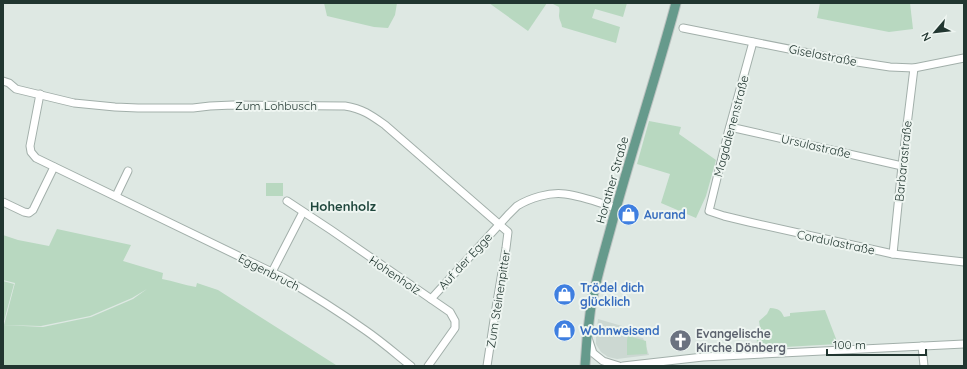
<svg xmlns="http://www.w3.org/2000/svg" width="967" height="369" font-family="Quicksand,sans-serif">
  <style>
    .built { fill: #ccd8d2 }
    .green { fill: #b8d8c0 }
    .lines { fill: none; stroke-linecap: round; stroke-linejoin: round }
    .minor-casing { stroke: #a2afaa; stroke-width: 9 }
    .major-casing { stroke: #bcc3c1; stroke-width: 11 }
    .minor { stroke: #fff; stroke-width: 7 }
    .major { stroke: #669a8c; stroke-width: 9 }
    .labels { text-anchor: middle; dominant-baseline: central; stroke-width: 4; stroke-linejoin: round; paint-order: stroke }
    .street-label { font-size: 12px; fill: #213630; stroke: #eef5f1 }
    .shop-label { font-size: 12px; font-weight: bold; fill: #366cbe; stroke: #eef5f1; text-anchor: start }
    .worship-label { font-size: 12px; font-weight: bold; fill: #5b616d; stroke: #eef5f1; text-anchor: start }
    .neighbourhood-label { font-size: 13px; font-weight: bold; fill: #1f463c; stroke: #eef5f1 }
  </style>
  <rect width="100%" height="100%" fill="#dee8e3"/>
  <!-- built -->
  <polygon class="built" points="598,319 629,328 628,335 643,338 649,355 617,359 608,357 601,352 596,344 596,336"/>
  <!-- green -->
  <g class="green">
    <polygon points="324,3 397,3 395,15 388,28 374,27 327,16"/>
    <polygon points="489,3 547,3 528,31"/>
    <path d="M551 3H627L623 17 595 9 592 18 620 27 616 43 562 27C562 23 559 20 559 16 559 13 560 10 559 7Z"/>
    <polygon points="820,3 910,3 913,29 889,32 817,18"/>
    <polygon points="649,121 681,127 679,134 716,160 706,196 696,218 661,203 670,174 637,164"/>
    <rect x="266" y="183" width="17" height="13"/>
    <path d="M57 229 131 245 123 261 163 273 162 279C173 281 184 285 196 287L197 283 218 290 336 365 335 366H3V281L14 284 3 325 43 327 91 317 133 299 147 289 132 298 90 316 41 326 4 325 15 283 3 280V235L18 240 49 246Z"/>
    <path d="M770 308C779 309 780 309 784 317L790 316V313L825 310 838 344 767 348 757 343 756 328H760L759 321 767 314Z"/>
    <polygon points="628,336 646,341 647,354 627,355 627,340"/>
  </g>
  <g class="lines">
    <defs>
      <g id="minor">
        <polyline points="683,28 844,60 890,67 914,68 964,58"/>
        <polyline points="753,42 728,133 709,211 724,216 749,222 893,254 964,262"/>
        <path d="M3 81 9 83 16 89 74 103 115 107 138 108H193L210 106 233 105 345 106C363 109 371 115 385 125L508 232 506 248 494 320 487 366"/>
        <path d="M40 94 30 146 31 152 36 158 282 277C311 294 338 311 365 330 381 341 396 354 411 366"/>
        <polyline points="730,127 902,166"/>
        <polyline points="116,196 128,171"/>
        <polyline points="287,201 331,230 450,312 455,321 455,328 428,366"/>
        <polyline points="3,202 24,212 29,213 33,210 54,167"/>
        <polyline points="893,254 902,166 914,68"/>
        <polyline points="272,272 303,212"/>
        <path d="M431 299 508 215C511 212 514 209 517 206 530 198 549 192 565 194 582 196 600 203 616 208"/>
        <polyline points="588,338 593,353 603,361 619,366"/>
        <polyline points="922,346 924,366"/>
        <polyline points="623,366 703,357 964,344"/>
      </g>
      <path id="major" d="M585 366C586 346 588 326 591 306 596 279 604 253 611 227 631 152 656 78 676 3"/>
    </defs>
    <!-- minor casing -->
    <use href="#minor" class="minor-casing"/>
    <!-- major casing -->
    <use href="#major" class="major-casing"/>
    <!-- minor -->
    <use href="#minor" class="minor"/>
    <!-- major -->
    <use href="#major" class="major"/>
  </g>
  <!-- icons -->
  <defs>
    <symbol id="shop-disc" viewBox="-11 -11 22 22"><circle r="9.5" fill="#3f7fe0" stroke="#eef5f1"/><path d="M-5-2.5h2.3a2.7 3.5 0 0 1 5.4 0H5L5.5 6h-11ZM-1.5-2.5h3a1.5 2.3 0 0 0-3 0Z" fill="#fff"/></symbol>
    <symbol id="church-disc" viewBox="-11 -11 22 22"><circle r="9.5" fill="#6b7280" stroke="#eef5f1"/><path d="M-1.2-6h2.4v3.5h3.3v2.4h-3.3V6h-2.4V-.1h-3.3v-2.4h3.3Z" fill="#fff"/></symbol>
  </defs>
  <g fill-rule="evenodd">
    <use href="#shop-disc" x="616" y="202" width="25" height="25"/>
    <use href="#shop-disc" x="552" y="282" width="25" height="25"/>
    <use href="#shop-disc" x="552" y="318" width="25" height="25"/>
    <use href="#church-disc" x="668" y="328" width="25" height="25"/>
  </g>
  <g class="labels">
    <!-- street labels -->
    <g class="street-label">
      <text transform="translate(823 55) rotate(11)">Giselastraße</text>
      <text x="276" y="105">Zum Lohbusch</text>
      <text transform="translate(731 126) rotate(-75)">Magdalenenstraße</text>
      <text transform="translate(816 146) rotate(13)">Ursulastraße</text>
      <text transform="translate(903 161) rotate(-84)">Barbarastraße</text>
      <text transform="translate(612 180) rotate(-74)">Horather Straße</text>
      <text transform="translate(836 242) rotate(12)">Cordulastraße</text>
      <text transform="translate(465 261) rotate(-47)">Auf der Egge</text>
      <text transform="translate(269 272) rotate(27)">Eggenbruch</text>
      <text transform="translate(395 275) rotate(34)">Hohenholz</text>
      <text transform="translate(498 299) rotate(-81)">Zum Steinenpitter</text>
    </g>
    <!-- shop labels -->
    <g class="shop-label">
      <text x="644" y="214">Aurand</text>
      <text x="580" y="287">Trödel dich<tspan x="580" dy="14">glücklich</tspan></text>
      <text x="580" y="330">Wohnweisend</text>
    </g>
    <!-- worship labels -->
    <g class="worship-label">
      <text x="696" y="333">Evangelische<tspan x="696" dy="14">Kirche Dönberg</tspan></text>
    </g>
    <!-- neighbourhood labels -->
    <g class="neighbourhood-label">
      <text x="343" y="206">Hohenholz</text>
    </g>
  </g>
  <!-- border -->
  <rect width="967" height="369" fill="none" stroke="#213630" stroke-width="8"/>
  <!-- north arrow -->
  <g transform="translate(935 32) rotate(242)" stroke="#eef5f1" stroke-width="3" paint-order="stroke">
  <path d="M0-3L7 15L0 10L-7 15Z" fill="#213630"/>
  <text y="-6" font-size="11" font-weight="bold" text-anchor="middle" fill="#213630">N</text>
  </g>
  <!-- scale -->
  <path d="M827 349v6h99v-6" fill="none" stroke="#213630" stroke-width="2"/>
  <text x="833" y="349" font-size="12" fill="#213630" stroke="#eef5f1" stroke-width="3" paint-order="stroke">100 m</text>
</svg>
